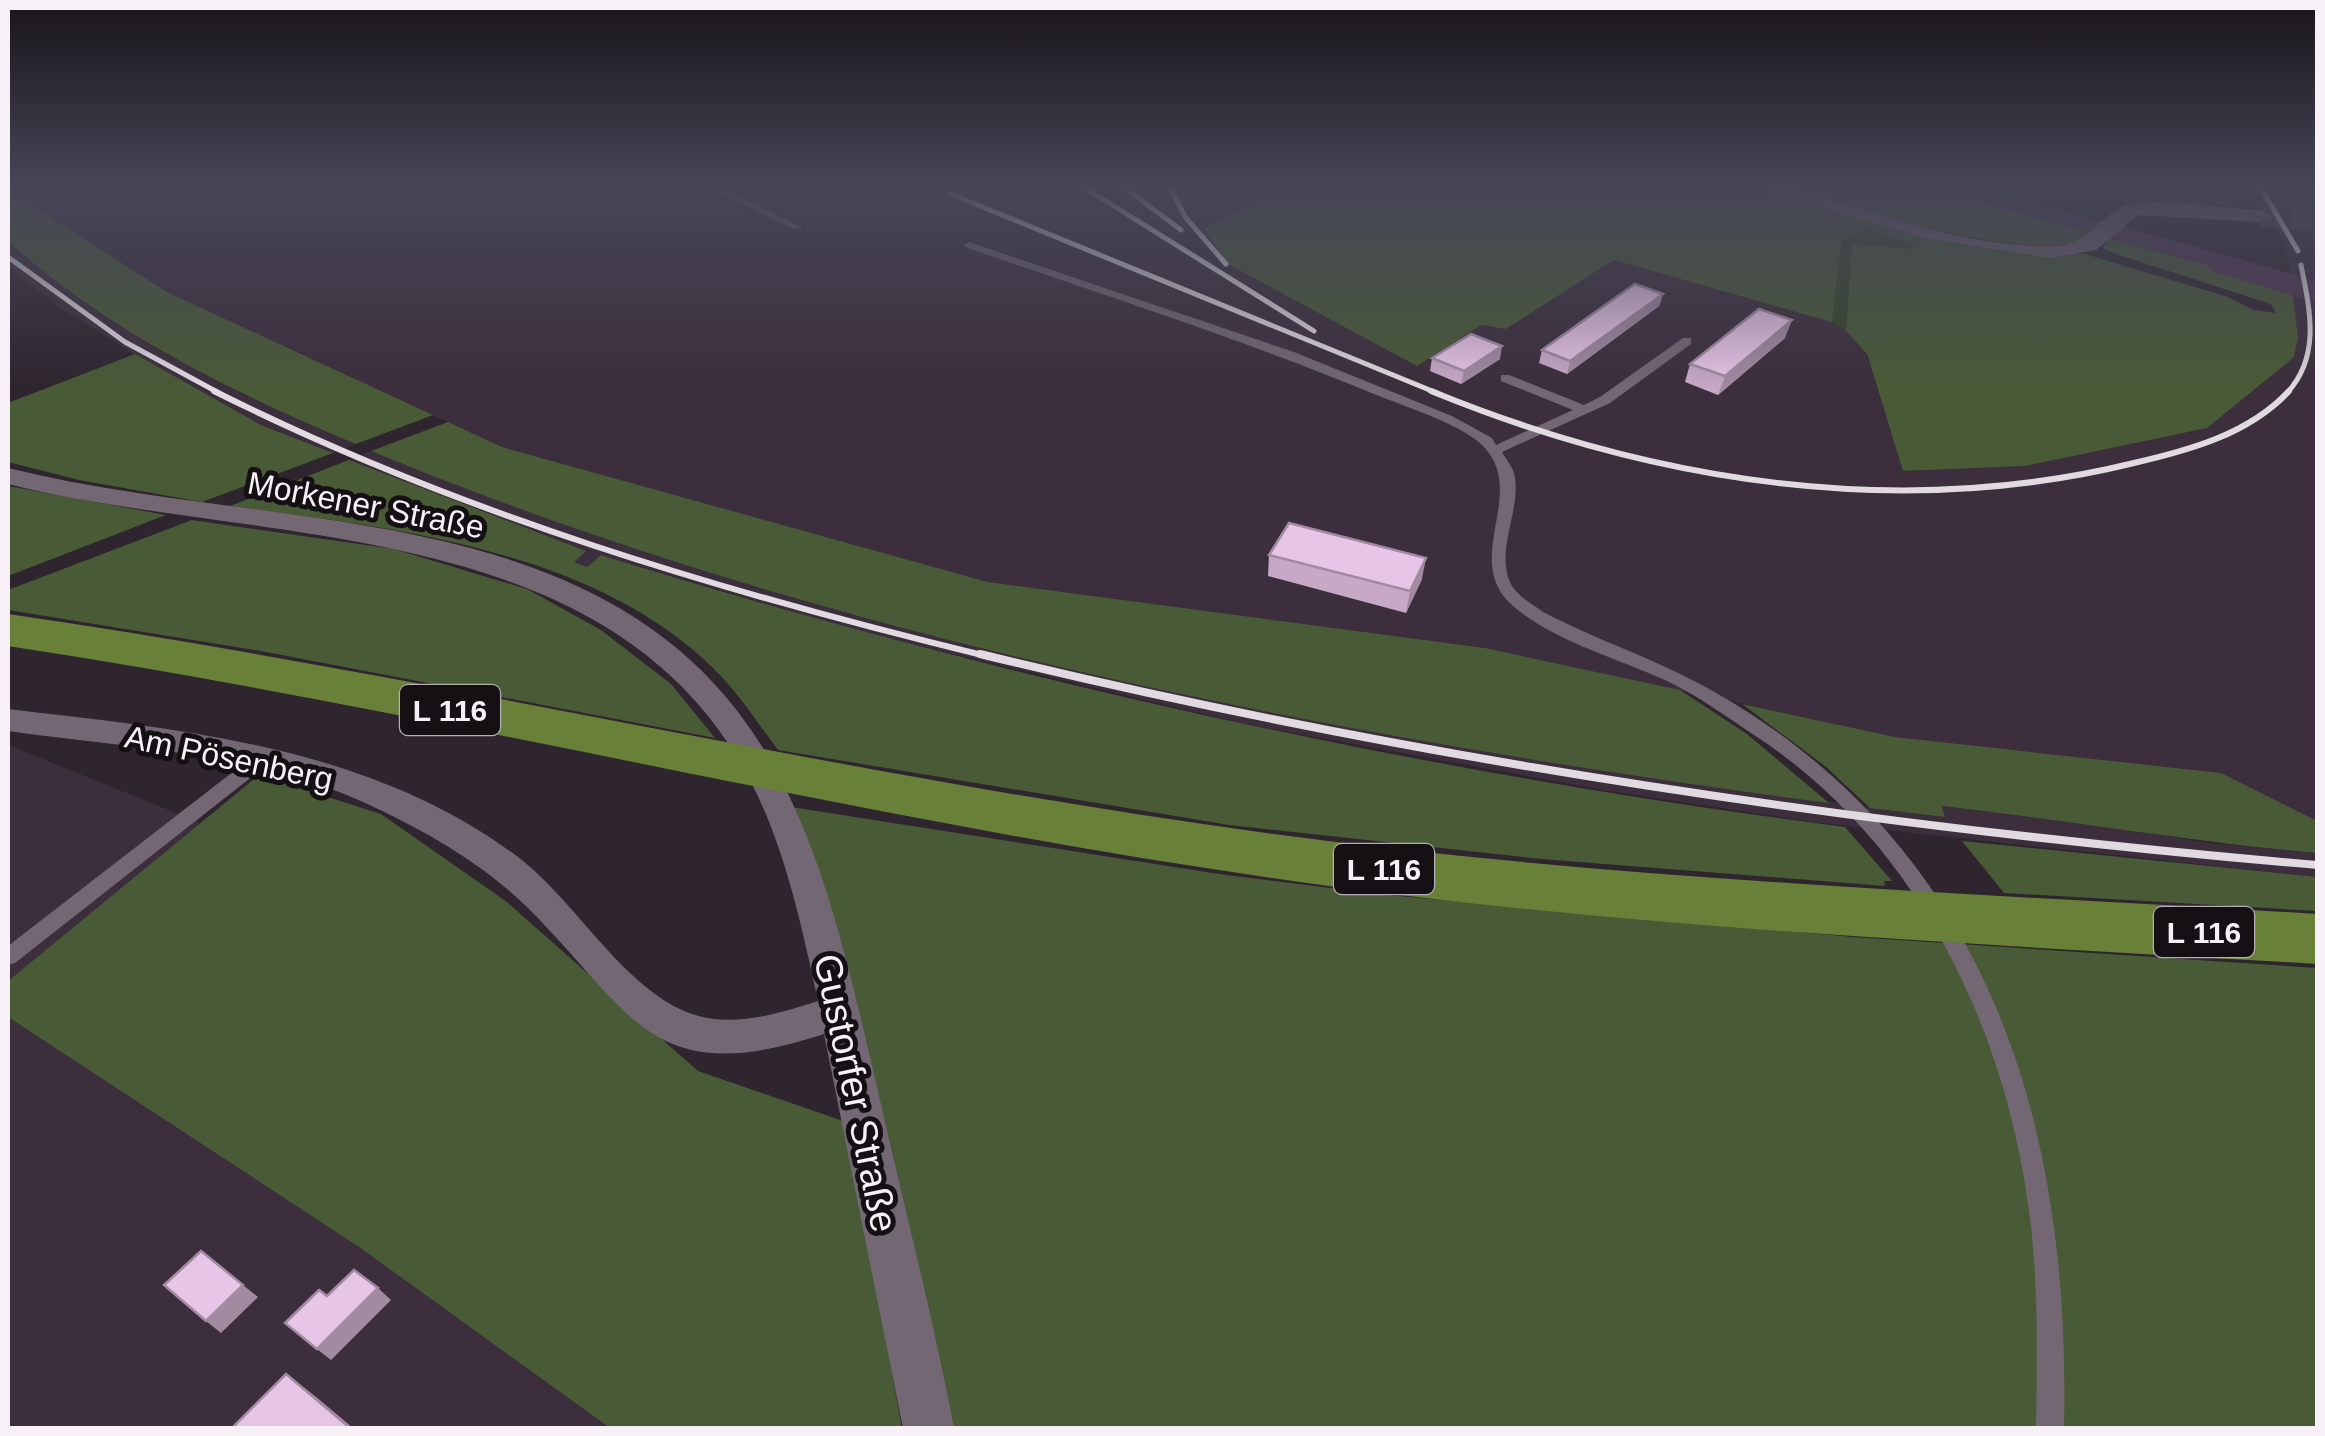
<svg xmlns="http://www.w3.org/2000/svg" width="2325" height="1436" font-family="Arial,sans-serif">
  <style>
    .built { fill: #3c2e3c }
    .green { fill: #384728 }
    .forest { fill: #495a36 }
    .water { fill: #513551 }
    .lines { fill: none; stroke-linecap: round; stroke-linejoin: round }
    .river { fill: #513551; fill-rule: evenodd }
    .street-tunnel { stroke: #4c444c; stroke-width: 21; stroke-dasharray: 21 10; stroke-linecap: butt }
    .lane { fill: #726772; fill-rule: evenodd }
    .street { fill: #726772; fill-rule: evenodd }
    .primary { fill: #688038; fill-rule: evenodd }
    .rail-far2 { stroke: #e1dae1; stroke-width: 5 }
    .rail-far1 { stroke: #e1dae1; stroke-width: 6 }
    .rail { stroke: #e1dae1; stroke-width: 8 }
    .wall { fill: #c7a9c6 }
    .shaded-wall { fill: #a28aa1 }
    .building { fill: #e7c5e6; stroke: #a28aa1; stroke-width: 2.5 }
    .labels { text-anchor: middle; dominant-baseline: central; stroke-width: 10; stroke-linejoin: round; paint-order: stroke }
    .shield { fill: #141014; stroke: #b3aeb3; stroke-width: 2.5 }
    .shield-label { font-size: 30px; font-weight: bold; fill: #f7f1f7 }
    .street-label { font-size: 32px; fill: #f7f1f7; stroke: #141014 }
    .near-street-label { font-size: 38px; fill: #f7f1f7; stroke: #141014 }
  </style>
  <rect width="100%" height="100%" fill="#2e252e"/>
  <!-- built -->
  <g class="built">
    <polygon points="11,188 1290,188 1205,228 1481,325 1506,329 1614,260 1840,324 1866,354 1904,471 2025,466 2294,357 2298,337 2288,261 2284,241 2264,207 2080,195 2075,207 2001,188 2317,188 2317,821 2221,773 1895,737 1485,648 988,582 502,447 167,292 28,203 34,196"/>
    <polygon points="8,241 64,286 174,358 356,444 333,453 261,425 146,361 59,307 20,277 8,266"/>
    <polygon points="371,451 512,506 762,587 1114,677 1465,747 1666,780 1943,817 1941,806 2091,823 2209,843 2317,853 2317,877 1812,822 1609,791 1249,725 866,633 601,555 587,567 573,562 585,551 349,460"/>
    <polygon points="8,745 201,823 8,981"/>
    <polygon points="8,1017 359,1247 610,1428 8,1428"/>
  </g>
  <!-- green -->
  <polygon class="green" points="1865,228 1913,245 1914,250 1852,244 1846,331 1832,322 1842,240"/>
  <!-- forest -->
  <g class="forest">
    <path d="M8 188 35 196 29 203 167 292 433 415 356 444C234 393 107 331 8 241Z"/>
    <polygon points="1290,188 1756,188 2011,252 2085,254 2228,297 2254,310 2276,313 2271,304 2113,253 2103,248 2109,238 2292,288 2298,337 2294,357 2207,428 2025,466 1903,471 1867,354 1846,331 1852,244 1914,249 1913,245 1865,228 1842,240 1832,322 1614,260 1506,329 1481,325 1417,366 1228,264 1204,228"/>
    <path d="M1773 188H1923L2093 233C2054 274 1830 202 1773 188Z"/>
    <polygon points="135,354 261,425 333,453 202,502 79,480 8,462 8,403"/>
    <path d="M448 422 502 447 988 582 1485 648 1680 690 1747 734 1829 803C1343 739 825 639 371 451Z"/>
    <path d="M349 460 586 551 574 562 587 567 601 555C1006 681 1426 773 1845 827L1892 881H1884L1885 886 1860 884 1541 859 1229 825 778 750C757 722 737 691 712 667 591 549 389 527 230 506Z"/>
    <polygon points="8,486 166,515 8,576"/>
    <polygon points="192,520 394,549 527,589 601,630 671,684 715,738 261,651 8,610 8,590"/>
    <path d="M1742 704 1895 737 2221 773 2317 821V853C2192 842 2067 820 1942 806L1945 817 1870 808 1825 766Z"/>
    <polygon points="259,775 381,814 507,902 698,1071 846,1122 902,1428 610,1428 359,1247 8,1017 8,981"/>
    <polygon points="778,805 1219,874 1387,895 1853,937 2317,968 2317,1428 929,1428 840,1012"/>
    <polygon points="1962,841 2317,877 2317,911 2004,893"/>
  </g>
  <!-- water -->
  <g class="water">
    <polygon points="1923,188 1971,188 2105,222 2093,233"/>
    <polygon points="2121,226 2290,273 2292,288 2109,238"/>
  </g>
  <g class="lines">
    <!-- river -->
    <polygon class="river" points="2223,254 2318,282 2318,303 2211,271 2206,264 2211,257"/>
    <!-- street-tunnel -->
    <polyline class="street-tunnel" points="2260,216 2318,220"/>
    <!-- lane -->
    <g class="lane">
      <polygon points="708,188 721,188 802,227 793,229"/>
      <path d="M969 242 1294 352 1452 416 1492 438 1496 445 1573 410 1501 381V375H1509L1584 405 1600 397 1683 338H1691V344L1610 403 1502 452C1506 459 1512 466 1514 473 1523 509 1493 551 1512 586 1519 597 1532 604 1543 612 1592 638 1645 655 1694 681 1726 697 1768 724 1796 746 2012 913 2070 1168 2064 1428H2036C2037 1353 2039 1278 2028 1204 2003 1022 1914 840 1757 737 1727 717 1697 695 1665 680 1617 658 1551 640 1512 605 1461 560 1528 494 1484 447 1465 426 1407 407 1379 396 1244 340 1104 295 965 247L964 245Z"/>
      <polygon points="262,753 271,759 268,764 15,963 8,965 8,946 256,754"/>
    </g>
    <!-- street -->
    <g class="street">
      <path d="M1757 188H1788C1872 211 1962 247 2050 246 2094 246 2095 215 2129 205 2156 197 2229 209 2260 210L2270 216 2260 222 2138 215 2096 250 2051 258 1926 238Z"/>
      <path d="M8 468C161 506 321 508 474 549 774 631 817 827 879 1096 904 1206 933 1317 954 1428H903L824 1034C650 1091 635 1015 528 908 481 862 422 829 363 802 252 752 127 748 8 731V709C186 730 369 746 518 857 576 901 624 990 692 1014 733 1028 778 1014 818 1001 802 928 786 851 752 784 613 512 259 547 8 484Z"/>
    </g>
    <!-- primary -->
    <path class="primary" d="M8 614C429 675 844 776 1266 833 1615 880 1967 893 2318 914V964C1966 943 1614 928 1265 877 843 816 429 710 8 646Z"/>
    <!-- rail-far2 -->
    <g class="rail-far2">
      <polyline points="1085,188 1314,331"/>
      <polyline points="1125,188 1181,230"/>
      <polyline points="1170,188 1186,218 1226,264"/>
      <polyline points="2261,188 2298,251"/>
      <polyline points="951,194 1437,393"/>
      <polyline points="8,257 125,342 219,393"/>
      <path d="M2287 393C2321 356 2310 310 2301 265"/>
    </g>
    <!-- rail-far1 -->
    <g class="rail-far1">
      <path d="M214 391C457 513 726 593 990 657"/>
      <path d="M1431 391C1653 482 1898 521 2134 463 2190 450 2249 434 2289 391"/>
    </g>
    <!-- rail -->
    <path class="rail" d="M980 654C1418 761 1869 827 2318 865"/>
  </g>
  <!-- wall -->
  <g class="wall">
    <polygon points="1663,294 1659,306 1567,374 1539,363 1542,350"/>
    <polygon points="1785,338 1718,395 1685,382 1690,364"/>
    <polygon points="1432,358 1500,359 1461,384 1430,371"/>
    <polygon points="1269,555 1422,579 1406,613 1268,576"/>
  </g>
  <!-- shaded-wall -->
  <g class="shaded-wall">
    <polygon points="1663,294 1659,306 1567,374 1570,361"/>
    <polygon points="1792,320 1785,338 1718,395 1725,376"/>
    <polygon points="1502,346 1500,359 1461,384 1464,371"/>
    <polygon points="1426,558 1422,579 1406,613 1410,591"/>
    <polygon points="243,1285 258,1297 221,1333 206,1321"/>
    <polygon points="378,1288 391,1300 331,1360 317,1349"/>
    <polygon points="286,1374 315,1396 353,1428 350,1428"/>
  </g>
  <!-- building -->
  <g class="building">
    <polygon points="1635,284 1663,294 1570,361 1542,350"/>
    <polygon points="1759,309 1792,320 1725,376 1690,364"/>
    <polygon points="1471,334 1502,346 1464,371 1432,358"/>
    <polygon points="1289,523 1426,558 1410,591 1269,555"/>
    <polygon points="201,1251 243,1285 206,1321 164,1285"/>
    <polygon points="354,1270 378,1288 317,1349 285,1323 319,1290 327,1296"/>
    <polygon points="286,1374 350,1428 232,1428"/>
  </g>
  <!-- sky -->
  <linearGradient id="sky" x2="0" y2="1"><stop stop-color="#191419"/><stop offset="0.48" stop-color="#464657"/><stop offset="1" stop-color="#464657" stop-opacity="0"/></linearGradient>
  <rect width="2325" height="389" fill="url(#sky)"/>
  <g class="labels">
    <!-- shield labels -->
    <g class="shield">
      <rect x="400" y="685" width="100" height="50" rx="8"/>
      <rect x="1334" y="844" width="100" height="50" rx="8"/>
      <rect x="2154" y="907" width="100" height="50" rx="8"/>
    </g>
    <g class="shield-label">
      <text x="450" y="710">L 116</text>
      <text x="1384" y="869">L 116</text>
      <text x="2204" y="932">L 116</text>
    </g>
    <!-- street labels -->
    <g class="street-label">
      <text transform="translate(366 505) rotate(11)">Morkener Straße</text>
      <text transform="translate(229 758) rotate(12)">Am Pösenberg</text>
    </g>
    <!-- near-street labels -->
    <g class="near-street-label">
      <text transform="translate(856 1093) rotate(78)">Gustorfer Straße</text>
    </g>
  </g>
  <!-- border -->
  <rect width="2325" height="1436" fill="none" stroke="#f7f1f7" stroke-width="20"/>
</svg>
